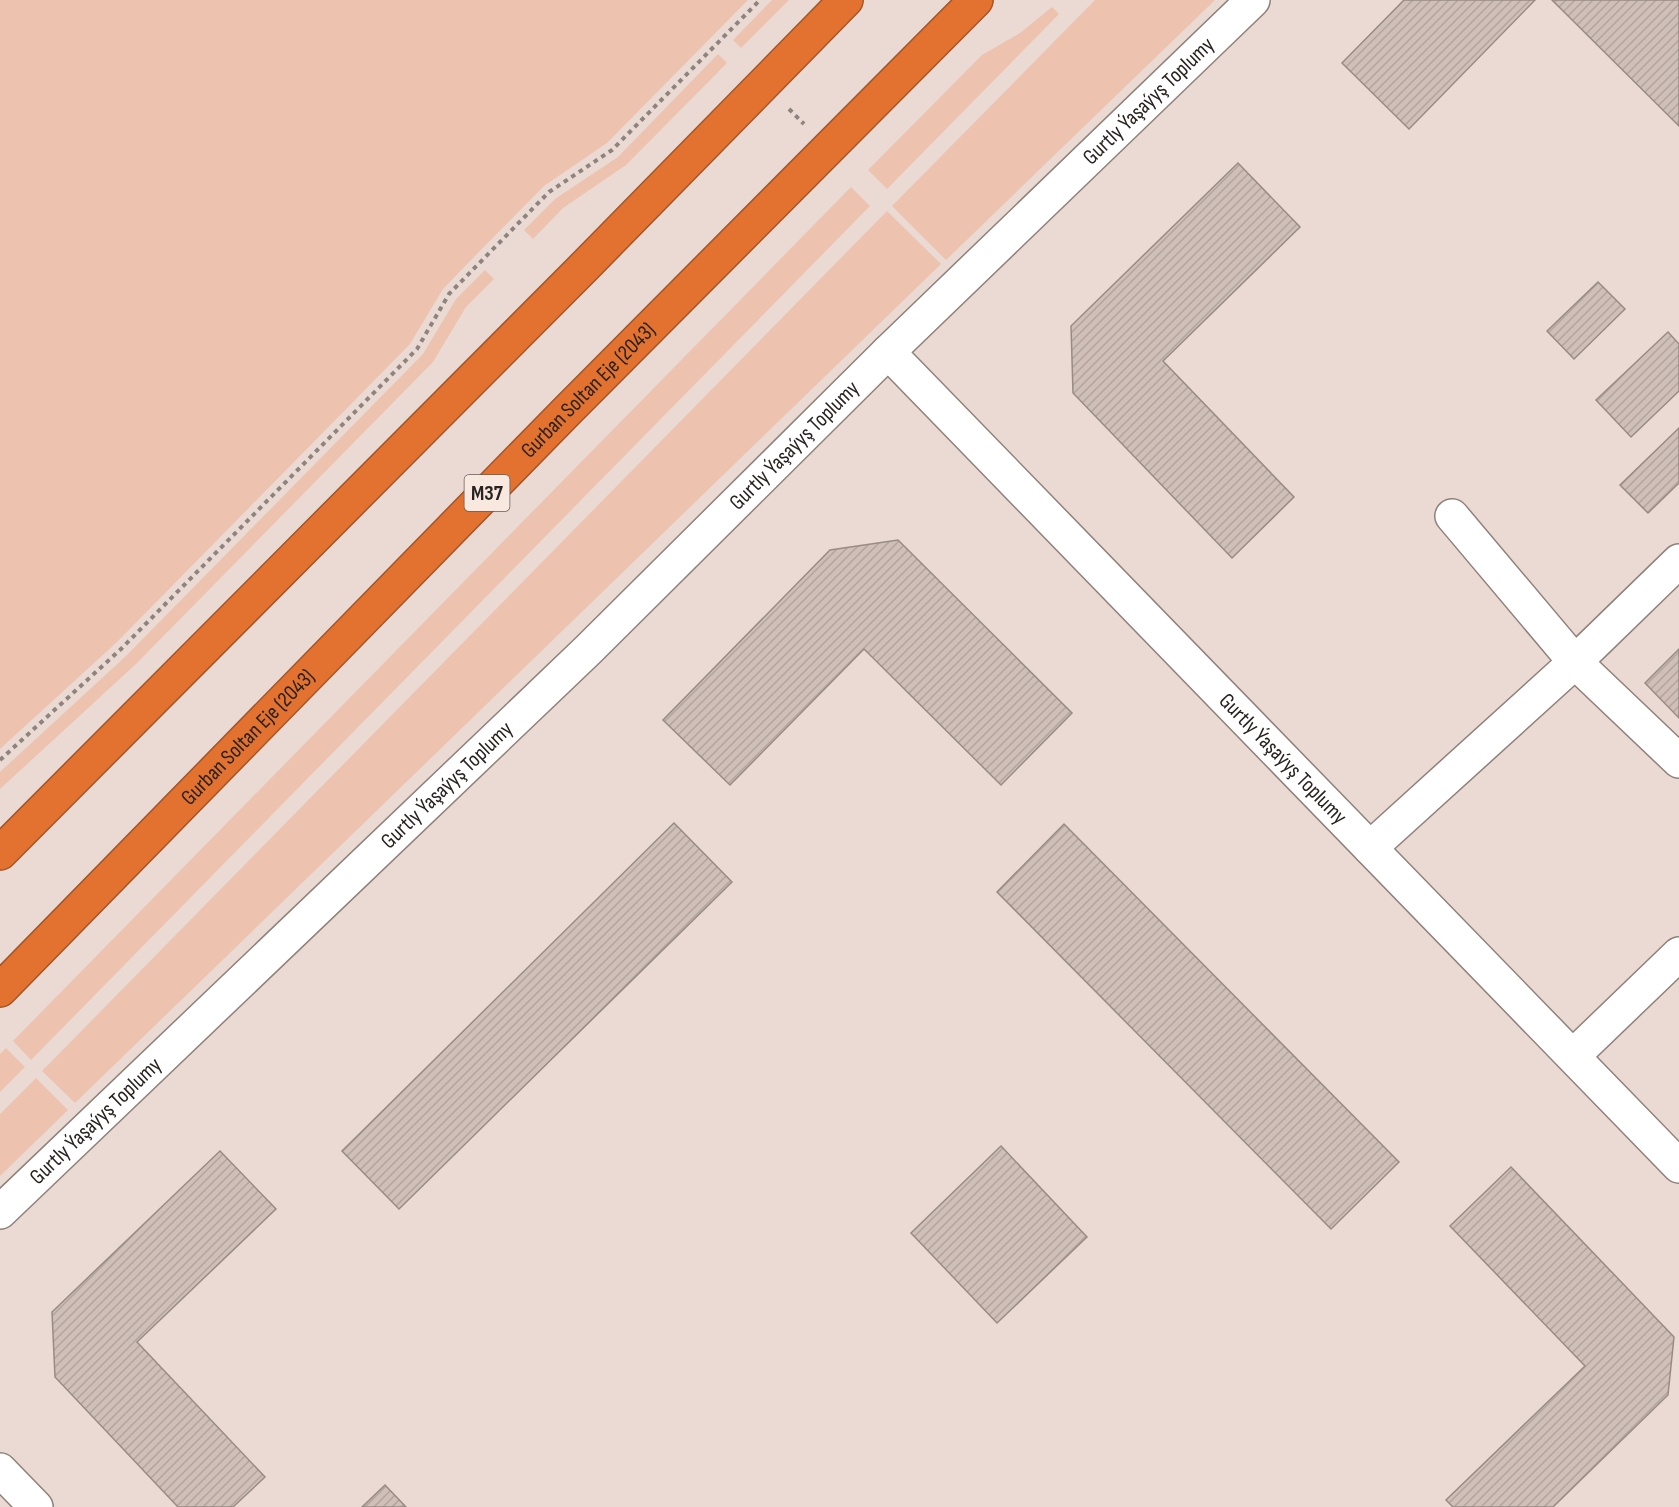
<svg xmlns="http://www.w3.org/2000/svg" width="1679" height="1507" font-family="'Sofia Sans Condensed',sans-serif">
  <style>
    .grass { fill: #edc3af }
    .building { fill: url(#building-hatch); stroke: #998b84; stroke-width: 1.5 }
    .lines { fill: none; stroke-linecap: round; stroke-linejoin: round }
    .minor-casing { stroke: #8f817a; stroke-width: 36 }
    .highway-casing { stroke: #a2562a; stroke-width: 36 }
    .path { stroke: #8e837e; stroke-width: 4; stroke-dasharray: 4.5 4.5; stroke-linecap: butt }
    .minor { stroke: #fff; stroke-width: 33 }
    .highway { stroke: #e3712f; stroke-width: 33 }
    .labels { text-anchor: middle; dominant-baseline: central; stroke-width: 4.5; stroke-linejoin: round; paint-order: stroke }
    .shield { fill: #f8e8e0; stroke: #665e5a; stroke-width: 1.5 }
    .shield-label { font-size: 21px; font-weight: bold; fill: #282320 }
    .street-label { font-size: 22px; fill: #282320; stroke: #f8e8e0 }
  </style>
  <defs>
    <pattern id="building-hatch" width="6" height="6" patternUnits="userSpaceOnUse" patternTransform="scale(1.5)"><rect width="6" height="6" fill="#cfbfb8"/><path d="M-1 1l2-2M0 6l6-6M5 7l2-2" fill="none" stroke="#b2a49e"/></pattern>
  </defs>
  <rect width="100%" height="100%" fill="#eadad3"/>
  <!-- grass -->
  <g class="grass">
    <polygon points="0,0 748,0 607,143 544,186 473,258 443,289 410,344 116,643 0,749"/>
    <polygon points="772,0 789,0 741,48 733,40"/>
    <polygon points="1095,0 1215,0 946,260 892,206"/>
    <polygon points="1052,7 1059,14 887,189 868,170 982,55 1020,33"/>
    <polygon points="718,54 727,63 626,165 563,208 533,239 524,230 555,199 618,157"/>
    <polygon points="851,187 870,206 31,1060 13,1041"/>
    <polygon points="887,211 941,264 75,1103 42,1071"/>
    <polygon points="485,270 494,279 466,307 433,362 136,664 0,789 0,772 127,655 423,354 456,299"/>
    <polygon points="6,1048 25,1067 0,1092 0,1054"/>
    <polygon points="36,1078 68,1110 0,1176 0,1114"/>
  </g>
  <!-- building -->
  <g class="building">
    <polygon points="1404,0 1535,0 1409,129 1342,63"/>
    <polygon points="1552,0 1679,0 1679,126"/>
    <polygon points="1238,163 1300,227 1163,361 1294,497 1232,558 1073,393 1071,326"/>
    <polygon points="1598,282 1625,309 1574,359 1547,331"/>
    <polygon points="1668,332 1679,344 1679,391 1631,437 1596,400"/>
    <polygon points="1679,428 1679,483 1648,513 1620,485"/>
    <polygon points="898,540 1072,713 1001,785 864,649 730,785 663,720 830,550"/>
    <polygon points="1679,649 1679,718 1645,683"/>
    <polygon points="674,823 732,882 399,1209 342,1151"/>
    <polygon points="1064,824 1399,1162 1331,1229 997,892"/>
    <polygon points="1001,1146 1087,1237 997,1323 911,1233"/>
    <polygon points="220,1151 276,1209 137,1342 265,1477 233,1507 178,1507 55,1377 52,1312"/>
    <polygon points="1511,1167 1674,1337 1668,1395 1553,1507 1453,1507 1446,1500 1585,1366 1450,1226"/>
    <polygon points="385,1485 406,1507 362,1507"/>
  </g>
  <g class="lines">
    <defs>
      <g id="minor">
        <path id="s1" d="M888 352 1679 1166"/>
        <polyline points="1452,516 1575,662 1679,761"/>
        <polyline points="1370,848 1575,662 1679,561"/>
        <polyline points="1573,1056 1679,954"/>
        <path id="s2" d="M0 1212 588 650 888 352 1253 0"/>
        <polyline points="0,1470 36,1507"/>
      </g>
      <g id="highway">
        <polyline points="0,853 586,265 846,0"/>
        <path id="s3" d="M0 990 567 411 976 0"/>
      </g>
    </defs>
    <!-- minor casing -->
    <use href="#minor" class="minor-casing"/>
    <!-- highway casing -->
    <use href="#highway" class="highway-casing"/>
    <!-- path -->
    <g class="path">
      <polyline points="789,109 804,124"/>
      <polyline points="0,760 121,649 417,349 449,294 549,192 612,150 760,0"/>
    </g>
    <!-- minor -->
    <use href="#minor" class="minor"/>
    <!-- highway -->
    <use href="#highway" class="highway"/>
  </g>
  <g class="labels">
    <!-- shield labels -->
    <rect class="shield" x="464.5" y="475" width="45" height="36" rx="4.5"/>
    <g class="shield-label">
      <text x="487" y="493">M37</text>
    </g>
    <!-- street labels -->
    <g class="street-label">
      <text stroke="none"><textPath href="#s2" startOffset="1598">Gurtly Ýaşaýyş Toplumy</textPath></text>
      <text stroke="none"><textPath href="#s3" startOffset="840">Gurban Soltan Eje (2043)</textPath></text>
      <text stroke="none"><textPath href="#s2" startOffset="1104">Gurtly Ýaşaýyş Toplumy</textPath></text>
      <text stroke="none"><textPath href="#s3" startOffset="354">Gurban Soltan Eje (2043)</textPath></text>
      <text stroke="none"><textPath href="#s1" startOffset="567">Gurtly Ýaşaýyş Toplumy</textPath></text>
      <text stroke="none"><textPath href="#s2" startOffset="618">Gurtly Ýaşaýyş Toplumy</textPath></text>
      <text stroke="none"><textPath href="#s2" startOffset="132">Gurtly Ýaşaýyş Toplumy</textPath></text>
    </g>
  </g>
</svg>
